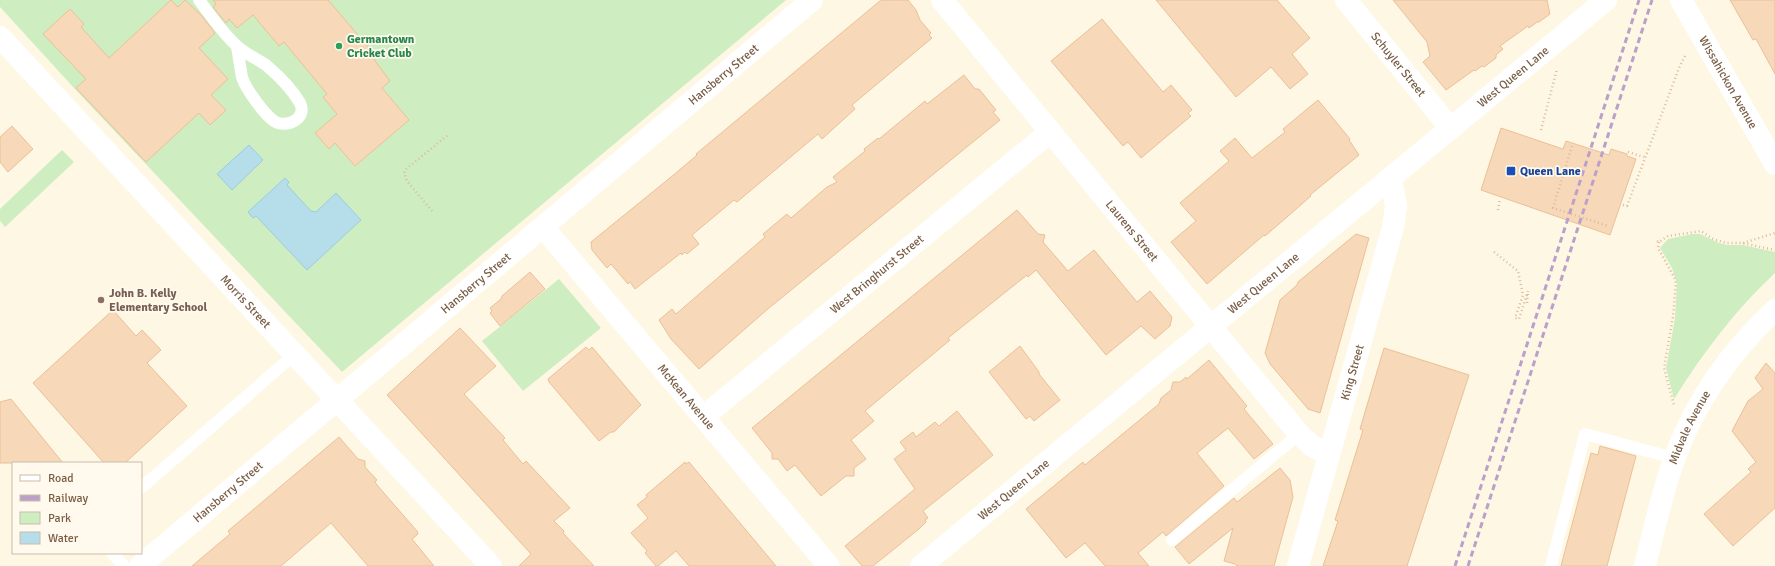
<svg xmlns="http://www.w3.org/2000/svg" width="1775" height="566" font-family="Signika,sans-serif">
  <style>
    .green { fill: #ceeec1 }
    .water { fill: #b6ddea; stroke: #9bccdd }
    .building { fill: #f7d8b9; stroke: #ebc097 }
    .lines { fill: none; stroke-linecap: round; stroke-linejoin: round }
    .path { stroke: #dcbb9b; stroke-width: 2.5; stroke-dasharray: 1 3; stroke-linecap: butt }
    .service { stroke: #fff; stroke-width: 12 }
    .minor { stroke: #fff; stroke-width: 22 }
    .tertiary { stroke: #fff; stroke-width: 22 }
    .rail { stroke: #bba1ca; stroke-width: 3; stroke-dasharray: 6 4; stroke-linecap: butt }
    .leisure-dot { fill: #2e9e5b; stroke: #fffaed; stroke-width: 1.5 }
    .transit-dot { fill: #1a4fb4; stroke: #fffaed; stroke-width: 1.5 }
    .education-dot { fill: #8d6e63; stroke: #fffaed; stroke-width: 1.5 }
    .labels { text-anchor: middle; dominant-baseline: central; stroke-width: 3.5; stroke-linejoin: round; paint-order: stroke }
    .leisure-label { font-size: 12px; font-weight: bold; fill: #27864d; stroke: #fffaed; text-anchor: start }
    .street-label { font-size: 12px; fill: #7a5e46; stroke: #fffaed }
    .transit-label { font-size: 12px; font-weight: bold; fill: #164399; stroke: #fffaed; text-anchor: start }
    .education-label { font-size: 12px; font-weight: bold; fill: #785e54; stroke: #fffaed; text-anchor: start }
  </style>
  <rect width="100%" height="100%" fill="#fef7e4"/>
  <!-- green -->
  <g class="green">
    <polygon points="0,0 786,0 342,372 74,88 0,7"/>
    <polygon points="62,150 74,162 5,227 0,221 0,209"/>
    <path d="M1692 234H1700L1719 243 1727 245H1743L1775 252V273C1735 310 1703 353 1674 399L1666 368 1675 318 1677 284 1672 268 1660 248 1668 239Z"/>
    <polygon points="559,279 601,328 523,391 482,341"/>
  </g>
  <!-- water -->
  <g class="water">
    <polygon points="249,145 263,160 232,190 217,174"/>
    <polygon points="285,178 289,182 287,185 311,211 316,212 336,193 361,220 307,270 256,216 253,218 248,212"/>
  </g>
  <!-- building -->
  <g class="building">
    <polygon points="171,0 178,7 185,0 202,16 215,33 199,48 228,79 211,95 226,110 210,125 199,113 146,162 76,88 86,79 43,34 70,9 84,24 81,27 109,58"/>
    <polygon points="213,0 328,0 376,56 373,58 390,81 382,88 409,120 355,166 335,143 329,149 315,133 337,114 323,97 327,94 284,42 279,46 253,15 237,28 229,19 226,23 213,7 216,4"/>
    <polygon points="881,0 908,0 916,10 920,20 931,33 929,35 932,38 852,105 855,109 822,139 818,134 737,202 734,200 692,235 699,244 687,254 685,252 682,255 681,253 635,289 630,282 628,284 611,264 607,268 592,250 591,242 676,173 697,155 696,154"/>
    <polygon points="1156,0 1277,0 1310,38 1292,54 1308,74 1290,89 1271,67 1236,97"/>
    <polygon points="1393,0 1547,0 1550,14 1539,22 1537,22 1529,28 1528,26 1500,46 1503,49 1496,55 1496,58 1484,67 1482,66 1475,71 1474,70 1446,90 1423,62 1430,56 1427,42"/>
    <polygon points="1730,0 1775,0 1775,74 1756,39 1753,40"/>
    <polygon points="1102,19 1163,92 1171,85 1192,110 1188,113 1191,116 1141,158 1128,142 1123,146 1051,61"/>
    <polygon points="964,75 975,89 979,89 996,110 993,112 1000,120 769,308 699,369 671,339 659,320 672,309 676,314 765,237 763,234 787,214 791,218 827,187 837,182 833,177 865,151 864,149 878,138 879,139 925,101 927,104"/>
    <polygon points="1318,100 1350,139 1349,140 1359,155 1310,195 1311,196 1279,224 1265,236 1264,235 1207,284 1171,242 1196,221 1180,203 1229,161 1220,151 1235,138 1252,158 1285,132 1283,129"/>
    <polygon points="12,126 33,149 8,172 0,162 0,137"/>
    <polygon points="1501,128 1563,149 1566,141 1609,155 1611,149 1627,154 1627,156 1636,159 1610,235 1481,190"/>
    <polygon points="1017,210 1038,234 1045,235 1043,242 1068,271 1094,250 1137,302 1150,291 1172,317 1170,326 1155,339 1141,326 1106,355 1036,270 1028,277 1027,275 948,338 950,340 865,411 874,421 851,440 866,459 854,468 854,476 846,476 821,496 795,465 787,471 778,459 772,459 772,453 752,428"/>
    <polygon points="1356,234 1369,238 1320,413 1308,409 1270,364 1265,353 1280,300 1297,285 1298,282"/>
    <polygon points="530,272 545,289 500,326 490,313 492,311 490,308 501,299 502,296"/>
    <polygon points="113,310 136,336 142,330 161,350 147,363 187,406 125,463 104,463 33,383"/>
    <polygon points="460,328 496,366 464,394 505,438 503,440 523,464 526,461 570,508 554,521 564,531 563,533 594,566 519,566 531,554 387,395"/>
    <polygon points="1020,346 1039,372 1039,374 1060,400 1034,421 1030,416 1026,419 989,372"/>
    <polygon points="586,347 589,350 592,347 641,405 614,432 611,432 599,441 549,382 548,379"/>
    <polygon points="1384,348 1469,375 1407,566 1323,566 1338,521 1335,520 1363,430 1360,429"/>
    <polygon points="1209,360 1247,406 1244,409 1273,444 1254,459 1228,428 1197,453 1224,486 1166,536 1163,532 1138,553 1149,566 1105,566 1085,543 1066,558 1026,509 1083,462 1085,465 1159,404 1161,398 1171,390 1173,382 1180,382 1186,377 1187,379"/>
    <polygon points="1766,363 1775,373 1775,508 1733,546 1704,514 1751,472 1748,469 1756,462 1732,431 1748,401 1763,389 1755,378"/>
    <polygon points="11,399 63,463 0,463 0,402"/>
    <polygon points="957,411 993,455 923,511 928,518 925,520 926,522 919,529 873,566 862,566 845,546 915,489 894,459 906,450 900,442 913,432 916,437 935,422 939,426"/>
    <polygon points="339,437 358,459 365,461 365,467 377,480 375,482 377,485 417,531 418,534 412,539 434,566 368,566 331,523 281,566 192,566 230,534 228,531"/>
    <polygon points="1600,446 1636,456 1607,566 1561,566 1591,453 1598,455"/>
    <polygon points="685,462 686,464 689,462 776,566 689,566 676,551 658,566 656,566 645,553 647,551 631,533 648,518 637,505 647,497 646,495"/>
    <polygon points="1280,468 1290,480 1293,497 1274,566 1237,566 1235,564 1224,561 1233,528 1189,564 1175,547 1234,498 1237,502"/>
  </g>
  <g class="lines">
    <!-- path -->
    <g class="path">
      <polyline points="1541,130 1557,69"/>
      <polyline points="1572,146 1553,208 1608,226"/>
      <polyline points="1628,152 1644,157"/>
      <polyline points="1623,205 1627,206 1679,68 1686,54"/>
      <polyline points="1498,210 1500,199"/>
      <polyline points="432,211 407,181 404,173 406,169 448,135"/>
      <polyline points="1657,241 1659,242 1668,236 1701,231 1713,239 1726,243 1742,243 1775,250"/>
      <polyline points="1659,242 1658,248 1674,277 1676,283 1673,317 1664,368 1674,405"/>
      <polyline points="1743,243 1775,233"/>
      <polyline points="1494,252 1518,271 1523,295 1515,318 1519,319 1528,291 1527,304"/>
    </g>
    <!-- service -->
    <g class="service">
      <path d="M199 0C211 16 223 34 238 47 246 54 257 59 266 65 279 76 292 89 300 103 308 119 285 129 274 121 264 114 245 88 242 77 240 67 239 57 237 47"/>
      <polyline points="141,488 295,354"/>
      <polyline points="1172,540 1299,434"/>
      <polyline points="112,553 124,566"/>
      <polyline points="1551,566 1585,434 1674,458"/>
    </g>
    <!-- minor -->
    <g class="minor">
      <path id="s1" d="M942 0 1299 434 1312 446 1329 455"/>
      <path id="s2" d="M1346 0 1451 129"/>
      <path id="s3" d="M0 37 491 566"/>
      <path id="s4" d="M543 227 829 566"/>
      <path id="s5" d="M703 417 1050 132"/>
      <path id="s6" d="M140 566 812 0"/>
      <path id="s7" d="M921 566 1606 0"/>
      <path id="s8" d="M1298 566 1393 227 1396 206 1391 178"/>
      <path id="s9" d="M1645 566C1654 530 1662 492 1675 457 1696 400 1731 351 1775 310"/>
    </g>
    <!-- tertiary -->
    <path class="tertiary" id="s10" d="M1681 0 1775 164"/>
    <!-- rail -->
    <g class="rail">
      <polyline points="1455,566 1639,0"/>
      <polyline points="1468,566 1652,0"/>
    </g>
  </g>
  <!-- markers -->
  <circle class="leisure-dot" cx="339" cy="46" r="4"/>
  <rect class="transit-dot" x="1506" y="166" width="10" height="10" rx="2"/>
  <circle class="education-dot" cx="101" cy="300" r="4"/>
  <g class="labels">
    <!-- leisure labels -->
    <g class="leisure-label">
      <text x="347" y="39">Germantown<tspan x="347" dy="14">Cricket Club</tspan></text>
    </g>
    <!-- street labels -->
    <g class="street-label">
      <text stroke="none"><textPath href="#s2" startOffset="83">Schuyler Street</textPath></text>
      <text stroke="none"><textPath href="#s6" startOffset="763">Hansberry Street</textPath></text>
      <text stroke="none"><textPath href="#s7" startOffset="768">West Queen Lane</textPath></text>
      <text stroke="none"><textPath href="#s10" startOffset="95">Wissahickon Avenue</textPath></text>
      <text stroke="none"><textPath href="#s1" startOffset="299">Laurens Street</textPath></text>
      <text stroke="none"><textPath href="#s5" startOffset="225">West Bringhurst Street</textPath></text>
      <text stroke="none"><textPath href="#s6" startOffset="439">Hansberry Street</textPath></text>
      <text stroke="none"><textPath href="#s7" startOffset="444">West Queen Lane</textPath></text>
      <text stroke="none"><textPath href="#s3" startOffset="361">Morris Street</textPath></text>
      <text stroke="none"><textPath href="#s8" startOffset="201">King Street</textPath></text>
      <text stroke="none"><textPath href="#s4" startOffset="222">McKean Avenue</textPath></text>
      <text stroke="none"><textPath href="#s9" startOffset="146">Midvale Avenue</textPath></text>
      <text stroke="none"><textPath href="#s7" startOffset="120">West Queen Lane</textPath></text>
      <text stroke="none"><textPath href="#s6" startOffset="115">Hansberry Street</textPath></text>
    </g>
    <!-- transit labels -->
    <g class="transit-label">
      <text x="1520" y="171">Queen Lane</text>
    </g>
    <!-- education labels -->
    <g class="education-label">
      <text x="109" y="293">John B. Kelly<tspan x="109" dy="14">Elementary School</tspan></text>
    </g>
  </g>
  <!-- legend -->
  <rect x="12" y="462" width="130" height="92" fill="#fffaed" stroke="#cabcaa"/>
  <rect x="20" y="475" width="20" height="6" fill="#ffffff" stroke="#cabcaa"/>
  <text x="48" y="482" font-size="12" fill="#7a5e46">Road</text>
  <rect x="20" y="495" width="20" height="6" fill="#bba1ca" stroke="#cabcaa"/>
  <text x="48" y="502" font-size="12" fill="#7a5e46">Railway</text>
  <rect x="20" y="512" width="20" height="12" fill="#ceeec1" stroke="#cabcaa"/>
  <text x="48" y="522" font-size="12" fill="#7a5e46">Park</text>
  <rect x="20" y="532" width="20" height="12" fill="#b6ddea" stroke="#cabcaa"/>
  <text x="48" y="542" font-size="12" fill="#7a5e46">Water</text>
</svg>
